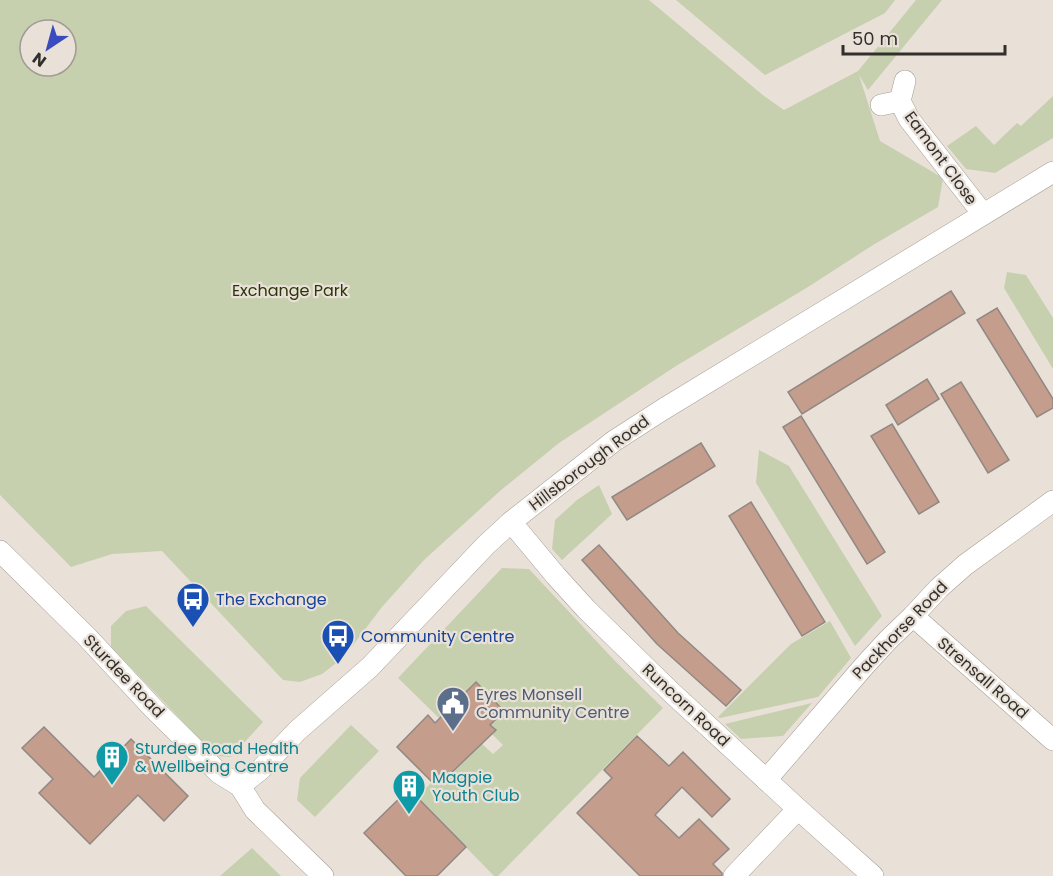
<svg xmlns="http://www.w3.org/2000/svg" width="1053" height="876" font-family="Poppins,sans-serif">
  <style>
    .green { fill: #c6d0ae; fill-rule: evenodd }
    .building { fill: #c59d8d; stroke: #928883; stroke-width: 1.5 }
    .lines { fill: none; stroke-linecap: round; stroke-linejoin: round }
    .minor-casing { stroke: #a69e96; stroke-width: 22 }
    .minor { stroke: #fff; stroke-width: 21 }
    .labels { text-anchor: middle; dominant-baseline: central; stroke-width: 4.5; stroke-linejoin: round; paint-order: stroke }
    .street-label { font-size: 16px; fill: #322f2c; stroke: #e9e1d8 }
    .park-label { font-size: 16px; fill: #2c3608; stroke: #e9e1d8 }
    .transit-label { font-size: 16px; fill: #164399; stroke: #e9e1d8; text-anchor: start }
    .service-label { font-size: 16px; fill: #4e5e75; stroke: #e9e1d8; text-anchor: start }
    .culture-label { font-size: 16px; fill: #0d838f; stroke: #e9e1d8; text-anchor: start }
  </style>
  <rect width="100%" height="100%" fill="#e9e1d8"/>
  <!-- green -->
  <g class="green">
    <path d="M0 0H649L764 96 784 110 858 71 916 0H942L868 90 859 75 880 141 943 178 938 207 873 245 808 287 676 366 559 443 500 491 424 560 382 607 344 657 322 674 300 682 283 680 162 551 112 554 71 567 0 495ZM30 30H66V66H30Z"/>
    <polygon points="676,0 895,0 885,13 765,75"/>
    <polygon points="1053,96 1053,138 995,173 966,169 947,146 976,126 994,145 1017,123 1021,126"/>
    <polygon points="1007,272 1026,275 1053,318 1053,369 1004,288"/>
    <polygon points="759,450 789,466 882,616 855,646 756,483"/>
    <polygon points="599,485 612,514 562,560 552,549 555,520 577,500"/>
    <polygon points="502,568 529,569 615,661 663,708 498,876 494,876 417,797 444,770 450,775 481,743 493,754 503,745 492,734 495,730 490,725 504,710 476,683 440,719 398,678"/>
    <polygon points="146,606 263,722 231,757 216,756 111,647 111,626 126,611"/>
    <polygon points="830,621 851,658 818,697 720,718 718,717 791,644"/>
    <polygon points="812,703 783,736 741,739 725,724"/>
    <polygon points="351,725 379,751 315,817 297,800 300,778"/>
    <polygon points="252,848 281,876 220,876"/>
  </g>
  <!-- building -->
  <g class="building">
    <polygon points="951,291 965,313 802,414 788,392"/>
    <polygon points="997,308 1053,399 1053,408 1037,417 977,320"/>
    <polygon points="927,379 939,399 898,425 886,405"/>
    <polygon points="961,382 1009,460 988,473 941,394"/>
    <polygon points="801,416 885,552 867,564 783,427"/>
    <polygon points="892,424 939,502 919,514 871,436"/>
    <polygon points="701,443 715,466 627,520 612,497"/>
    <polygon points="751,502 825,622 802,636 729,516"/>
    <polygon points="599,545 678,633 741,690 726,706 657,644 582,560"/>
    <polygon points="476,682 504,711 490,725 496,730 449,775 444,770 432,782 397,747 428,715 435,723"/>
    <polygon points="44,727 94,777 131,739 188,796 164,821 138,795 90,844 39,793 53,779 22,748"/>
    <polygon points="637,736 669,766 683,752 730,799 712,817 682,787 655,815 679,838 699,819 729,849 713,864 722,873 722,876 640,876 577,813 612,778 604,770"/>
    <polygon points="409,789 466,847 437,876 406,876 364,833"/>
  </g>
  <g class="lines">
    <defs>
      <g id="minor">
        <polyline points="900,101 905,81"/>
        <polyline points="881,105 900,101 909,119 983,214"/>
        <polyline points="511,522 556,576 586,609 672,693 798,809 873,876"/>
        <polyline points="0,551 87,637 154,709 219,773 240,786 255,810 323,876"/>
        <polyline points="913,616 1053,740"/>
        <polyline points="766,780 865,665 888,640 913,616 939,588 965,565 1053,501"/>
        <polyline points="240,786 261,769 297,731 370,667 486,545 511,522 614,441 662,410 1053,172"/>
        <polyline points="734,876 798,809"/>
      </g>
    </defs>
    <!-- minor casing -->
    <use href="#minor" class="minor-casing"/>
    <!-- minor -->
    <use href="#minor" class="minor"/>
  </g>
  <!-- icons -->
  <defs>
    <symbol id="bus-pin" viewBox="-11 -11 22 30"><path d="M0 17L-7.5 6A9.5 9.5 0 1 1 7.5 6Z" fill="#1a4fb4" stroke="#e9e1d8"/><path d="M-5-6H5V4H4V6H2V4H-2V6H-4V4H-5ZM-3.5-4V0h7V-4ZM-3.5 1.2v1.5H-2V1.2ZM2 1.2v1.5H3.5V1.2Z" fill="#fff"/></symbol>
    <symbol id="civic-pin" viewBox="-11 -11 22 30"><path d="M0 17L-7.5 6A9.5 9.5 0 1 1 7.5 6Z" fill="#5c6f8a" stroke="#e9e1d8"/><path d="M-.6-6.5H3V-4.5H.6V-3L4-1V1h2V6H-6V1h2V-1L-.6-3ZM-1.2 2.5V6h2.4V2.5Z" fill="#fff"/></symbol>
    <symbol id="building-pin" viewBox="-11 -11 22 30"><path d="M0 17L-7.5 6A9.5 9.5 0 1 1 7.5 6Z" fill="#0f9aa8" stroke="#e9e1d8"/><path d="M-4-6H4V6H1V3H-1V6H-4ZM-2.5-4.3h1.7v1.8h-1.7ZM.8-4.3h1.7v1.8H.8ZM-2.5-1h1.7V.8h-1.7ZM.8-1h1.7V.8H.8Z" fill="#fff"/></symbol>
  </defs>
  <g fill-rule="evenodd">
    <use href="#bus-pin" x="174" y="580" width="38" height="52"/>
    <use href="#bus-pin" x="319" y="617" width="38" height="52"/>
    <use href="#civic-pin" x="434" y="684" width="38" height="52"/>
    <use href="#building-pin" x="93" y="738" width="38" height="52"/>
    <use href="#building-pin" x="390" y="767" width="38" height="52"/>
  </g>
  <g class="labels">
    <!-- street labels -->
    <g class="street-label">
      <text transform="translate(941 158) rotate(54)">Eamont Close</text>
      <text transform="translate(589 463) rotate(-37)">Hillsborough Road</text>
      <text transform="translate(900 630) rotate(-46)">Packhorse Road</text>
      <text transform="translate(124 676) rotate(46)">Sturdee Road</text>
      <text transform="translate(983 678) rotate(41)">Strensall Road</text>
      <text transform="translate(686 705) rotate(43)">Runcorn Road</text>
    </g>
    <!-- park labels -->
    <g class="park-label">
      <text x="290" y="290">Exchange Park</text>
    </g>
    <!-- transit labels -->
    <g class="transit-label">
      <text x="216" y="599">The Exchange</text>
      <text x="361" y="636">Community Centre</text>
    </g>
    <!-- service labels -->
    <g class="service-label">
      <text x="476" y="694">Eyres Monsell<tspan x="476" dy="18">Community Centre</tspan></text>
    </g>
    <!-- culture labels -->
    <g class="culture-label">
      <text x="135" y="748">Sturdee Road Health<tspan x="135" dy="18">&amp; Wellbeing Centre</tspan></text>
      <text x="432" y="777">Magpie<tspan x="432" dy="18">Youth Club</tspan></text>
    </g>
  </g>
  <!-- north arrow -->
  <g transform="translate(48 48) rotate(216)"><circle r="28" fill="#e9e1d8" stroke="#a09a93" stroke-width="1.5"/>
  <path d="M0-4.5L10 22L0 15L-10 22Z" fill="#394bbe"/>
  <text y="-9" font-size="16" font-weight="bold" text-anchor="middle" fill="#322f2c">N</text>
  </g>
  <!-- scale -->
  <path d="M843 45v9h162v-9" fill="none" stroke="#322f2c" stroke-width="3"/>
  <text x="852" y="45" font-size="18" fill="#322f2c" stroke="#e9e1d8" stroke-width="4.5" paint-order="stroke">50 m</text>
</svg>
